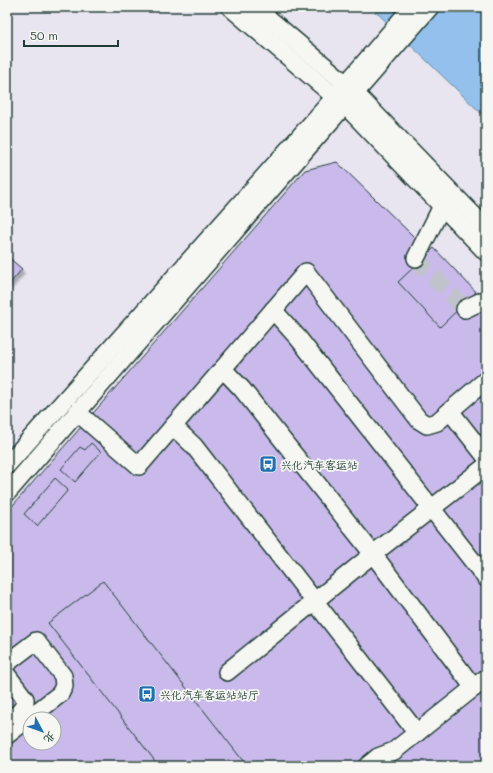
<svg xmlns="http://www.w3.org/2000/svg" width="493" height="773" font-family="Mali,'LXGW WenKai TC',sans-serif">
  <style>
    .water { fill: #93c0ec; stroke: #658ca2 }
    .building { fill: #c9baeb; stroke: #1f3d34; fill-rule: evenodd; filter: url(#shadow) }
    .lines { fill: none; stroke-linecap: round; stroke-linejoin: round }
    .minor-tunnel { stroke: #c0c3ca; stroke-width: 17; stroke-dasharray: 17 8; stroke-linecap: butt }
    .minor-casing { stroke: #1f3d34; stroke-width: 20 }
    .minor { stroke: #f6f6f2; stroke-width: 17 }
    .labels { text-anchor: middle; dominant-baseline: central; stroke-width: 3.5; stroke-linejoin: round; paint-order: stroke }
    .poi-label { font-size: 11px; fill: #1f3d34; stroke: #f6f6f2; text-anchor: start }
  </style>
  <defs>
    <filter id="shadow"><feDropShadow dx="2.5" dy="4.5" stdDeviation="1" flood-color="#0004"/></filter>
  </defs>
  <rect width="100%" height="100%" fill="#e8e4f0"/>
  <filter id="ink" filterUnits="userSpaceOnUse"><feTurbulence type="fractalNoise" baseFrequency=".025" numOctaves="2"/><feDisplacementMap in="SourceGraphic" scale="8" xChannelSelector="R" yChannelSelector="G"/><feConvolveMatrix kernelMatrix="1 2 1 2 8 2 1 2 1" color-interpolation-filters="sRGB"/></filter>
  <g filter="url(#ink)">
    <!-- water -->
    <polygon class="water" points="371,7 486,7 486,118"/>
    <!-- building -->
    <g class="building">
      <path d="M337 162 486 307V766H7V512L305 170ZM30 719H54V743H30Z"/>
      <polygon points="434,248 476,292 440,327 398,282"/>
      <polygon points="7,256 22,269 7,287"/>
      <polygon points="91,443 101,452 75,482 61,469 80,447 85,450"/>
      <polygon points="55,478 68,490 37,526 24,514"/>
      <polygon points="103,581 247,766 159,766 48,623"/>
    </g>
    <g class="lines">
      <!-- minor-tunnel -->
      <polyline class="minor-tunnel" points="416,258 465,309"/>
      <defs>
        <g id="minor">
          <polyline points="230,7 335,97"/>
          <polyline points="255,7 346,84"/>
          <polyline points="355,93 486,228"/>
          <polyline points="345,105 486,252"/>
          <polyline points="416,258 442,206"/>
          <polyline points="465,309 486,299"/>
          <polyline points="273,310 299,339 486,578"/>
          <polyline points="223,369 242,389 373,554 474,688"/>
          <polyline points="450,411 486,457"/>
          <polyline points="77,412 139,466 306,272 419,420 427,425 437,422 486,380"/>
          <polyline points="173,426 194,446 417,733"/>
          <polyline points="7,465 335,97 412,7"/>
          <polyline points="7,493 430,7"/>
          <polyline points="7,663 36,641 63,676 64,686 60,694 7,735"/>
          <polyline points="227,672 373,554 486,466"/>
          <path d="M7 675 25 699C26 710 15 715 7 721"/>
          <polyline points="367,766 378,757 394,751 486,678"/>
        </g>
      </defs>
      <!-- minor casing -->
      <use href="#minor" class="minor-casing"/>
      <!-- minor -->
      <use href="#minor" class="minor"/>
    </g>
  </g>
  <!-- icons -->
  <defs>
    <symbol id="bus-square" viewBox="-11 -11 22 22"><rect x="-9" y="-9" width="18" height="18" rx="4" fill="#1f6fb2" stroke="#f6f6f2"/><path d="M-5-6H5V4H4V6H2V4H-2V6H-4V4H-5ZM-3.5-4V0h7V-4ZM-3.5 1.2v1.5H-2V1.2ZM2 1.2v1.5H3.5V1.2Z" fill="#fff"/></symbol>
  </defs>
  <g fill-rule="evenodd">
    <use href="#bus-square" x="258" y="454" width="20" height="20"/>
    <use href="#bus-square" x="137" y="684" width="20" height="20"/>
  </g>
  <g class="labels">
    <!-- poi labels -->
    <g class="poi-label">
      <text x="281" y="464">兴化汽车客运站</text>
      <text x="160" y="694">兴化汽车客运站站厅</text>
    </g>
  </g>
  <!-- margin -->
  <rect width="493" height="773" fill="none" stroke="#f6f6f2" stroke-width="24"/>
  <rect x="12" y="12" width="469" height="749" fill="none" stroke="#1f3d34" stroke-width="1.5" filter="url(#ink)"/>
  <!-- north arrow -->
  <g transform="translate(42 731) rotate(131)"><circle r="19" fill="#f6f6f2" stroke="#a0aca6"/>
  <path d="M0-3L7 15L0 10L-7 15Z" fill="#1f6fb2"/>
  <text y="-6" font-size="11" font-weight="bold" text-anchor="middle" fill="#1f3d34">北</text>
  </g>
  <!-- scale -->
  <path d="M24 40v6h94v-6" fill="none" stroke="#1f3d34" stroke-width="2"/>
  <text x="30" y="40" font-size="12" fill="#1f3d34" stroke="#f6f6f2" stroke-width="3" paint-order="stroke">50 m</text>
</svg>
